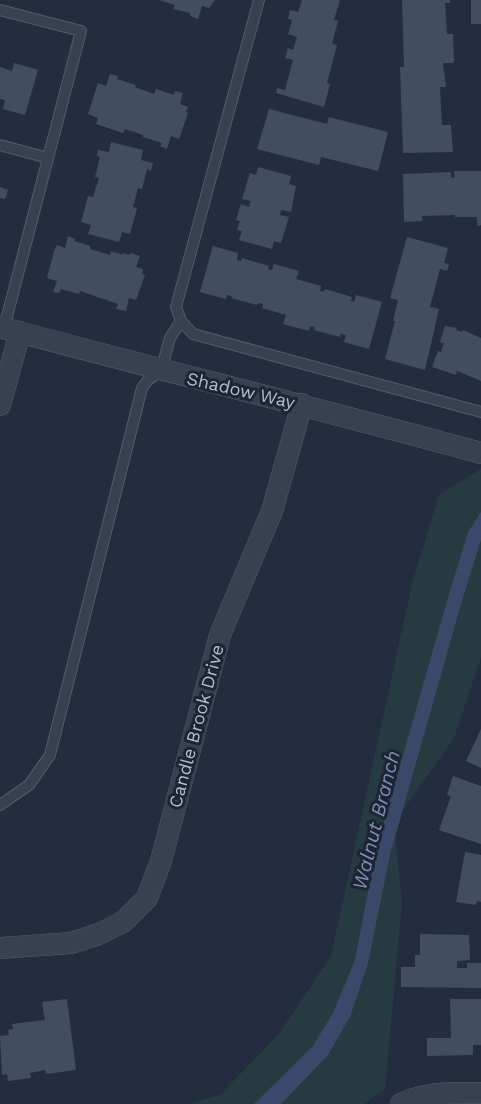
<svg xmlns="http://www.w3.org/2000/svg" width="481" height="1104" font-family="'Work Sans',sans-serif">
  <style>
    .green { fill: #263b41 }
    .water { fill: #3a4969 }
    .building { fill: #434d62 }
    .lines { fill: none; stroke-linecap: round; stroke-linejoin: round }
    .service-casing { stroke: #545b6a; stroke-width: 12 }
    .minor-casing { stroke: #545b6a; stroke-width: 22 }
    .service { stroke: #39404f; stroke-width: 10 }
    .minor { stroke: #39404f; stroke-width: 21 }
    .labels { text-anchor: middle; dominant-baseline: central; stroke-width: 6; stroke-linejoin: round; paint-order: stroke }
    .street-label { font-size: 18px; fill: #b5bbca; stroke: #1d2535 }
    .water-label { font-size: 20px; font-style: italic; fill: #7c8eb2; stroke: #1d2535 }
  </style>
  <rect width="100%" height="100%" fill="#242d40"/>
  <!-- green -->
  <polygon class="green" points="481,469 481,657 454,738 394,823 402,902 385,1089 364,1104 187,1104 220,1095 278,1035 331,956 413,580 439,495"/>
  <!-- water -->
  <polygon class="water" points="481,512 481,540 461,604 390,855 368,963 350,1017 328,1055 281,1104 254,1104 313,1046 334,1011 355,960 376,850 447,601 468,532"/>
  <!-- building -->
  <g class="building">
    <polygon points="159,0 215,0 209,8 202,6 198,19 190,16 190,13 173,9 175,5"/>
    <polygon points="302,0 340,0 334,20 338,21 332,44 337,45 327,83 330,84 324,107 276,93 277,88 285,90 293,60 285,58 288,48 293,50 297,37 288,34 292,20 288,19 290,10 298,12"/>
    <polygon points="402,0 450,0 450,3 445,3 447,34 453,34 454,63 443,63 446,87 440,87 442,125 451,125 453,152 403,153 400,67 404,67"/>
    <rect x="471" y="0" width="10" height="24"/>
    <polygon points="14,63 38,70 25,115 3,109 5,100 0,99 0,67 12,71"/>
    <polygon points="110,74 118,76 117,79 136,85 135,87 154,94 156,89 174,95 175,91 183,93 180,104 188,107 186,112 188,113 179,139 171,136 167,149 160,146 162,143 143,137 143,135 125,129 123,133 96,124 98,118 88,114 98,83 106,86"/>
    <polygon points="269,109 327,124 329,117 388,132 378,171 321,157 319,165 257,149"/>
    <polygon points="111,142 143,150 141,160 153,163 151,171 147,169 142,189 138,188 133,207 137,208 130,234 122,232 119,242 88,234 91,225 81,222 88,196 93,197 99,178 95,177 100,157 97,156 98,150 109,152"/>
    <polygon points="258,167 291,176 289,184 296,186 291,212 281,210 280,215 289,217 281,243 274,241 272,249 239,240 242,231 237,230 240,221 236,220 241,204 249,207 251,201 242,199 250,173 256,175"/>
    <polygon points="454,171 481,171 481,225 477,226 477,217 455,217 455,215 422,216 422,221 404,222 403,174 451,172 451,178 455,177"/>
    <polygon points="0,187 8,190 5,199 0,198"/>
    <polygon points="68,236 75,239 74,241 90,246 90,249 110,255 111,251 123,255 123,253 130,255 130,253 140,256 136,267 143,269 142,274 145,275 136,300 129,298 126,311 116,309 118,304 80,291 79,294 61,289 59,293 53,292 57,281 47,278 54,251 57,245 65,248"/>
    <polygon points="407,237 448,248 444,263 449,264 447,271 440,269 430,307 439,309 425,370 385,359 395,321 393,321 398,300 390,298"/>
    <polygon points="213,246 238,253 237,260 241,261 242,258 269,266 268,269 272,270 274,264 299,271 296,279 321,286 320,291 324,292 325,289 352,297 351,301 354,302 356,295 382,302 369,349 344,342 346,335 341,334 340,337 314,330 315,327 310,326 309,331 283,324 286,315 262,308 263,304 258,303 257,305 231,298 232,296 227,295 226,299 200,292"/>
    <polygon points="445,326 457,328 456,330 462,332 463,330 481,338 481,381 457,371 456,375 432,367 438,351 441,352 444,343 440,342"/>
    <polygon points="481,729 481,768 466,761"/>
    <polygon points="453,776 481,786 481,844 439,830 451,796 447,795"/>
    <polygon points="465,852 481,855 481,902 477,901 476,905 456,902"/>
    <polygon points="420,934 469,935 470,960 457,961 457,968 467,968 467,963 481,963 481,988 401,987 401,967 415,967 415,955 420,955"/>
    <polygon points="67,999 76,1070 46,1074 45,1070 30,1073 31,1078 8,1081 7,1074 2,1075 0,1036 9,1035 8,1030 13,1029 12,1024 45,1020 42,1002"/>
    <polygon points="450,999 481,999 481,1045 473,1045 473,1055 427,1056 427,1038 451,1038"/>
  </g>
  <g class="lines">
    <defs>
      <g id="service">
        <polyline points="259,0 176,307 181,321 193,334 481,412"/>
        <polyline points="0,10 81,31 4,328"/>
        <polyline points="0,145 48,158"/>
        <polyline points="0,805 29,785 50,755 142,388 148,380 161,371 170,338 181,321"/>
      </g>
      <g id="minor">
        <path d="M0 327C160 370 321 409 481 453"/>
        <polyline points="0,405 20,332"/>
        <polyline points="0,948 71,943 99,934 123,922 147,898 161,861 220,635 272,511 302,404"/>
        <path d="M401 1104C426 1091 454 1093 481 1093"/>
      </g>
    </defs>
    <!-- service casing -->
    <use href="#service" class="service-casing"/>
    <!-- minor casing -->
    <use href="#minor" class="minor-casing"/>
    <!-- service -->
    <use href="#service" class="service"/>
    <!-- minor -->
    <use href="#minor" class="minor"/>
  </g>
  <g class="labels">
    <!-- street labels -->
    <g class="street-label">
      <text transform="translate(241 390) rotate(13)">Shadow Way</text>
      <text transform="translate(196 726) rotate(-75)">Candle Brook Drive</text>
    </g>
    <!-- water labels -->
    <g class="water-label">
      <text transform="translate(376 820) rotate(-76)">Walnut Branch</text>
    </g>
  </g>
</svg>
